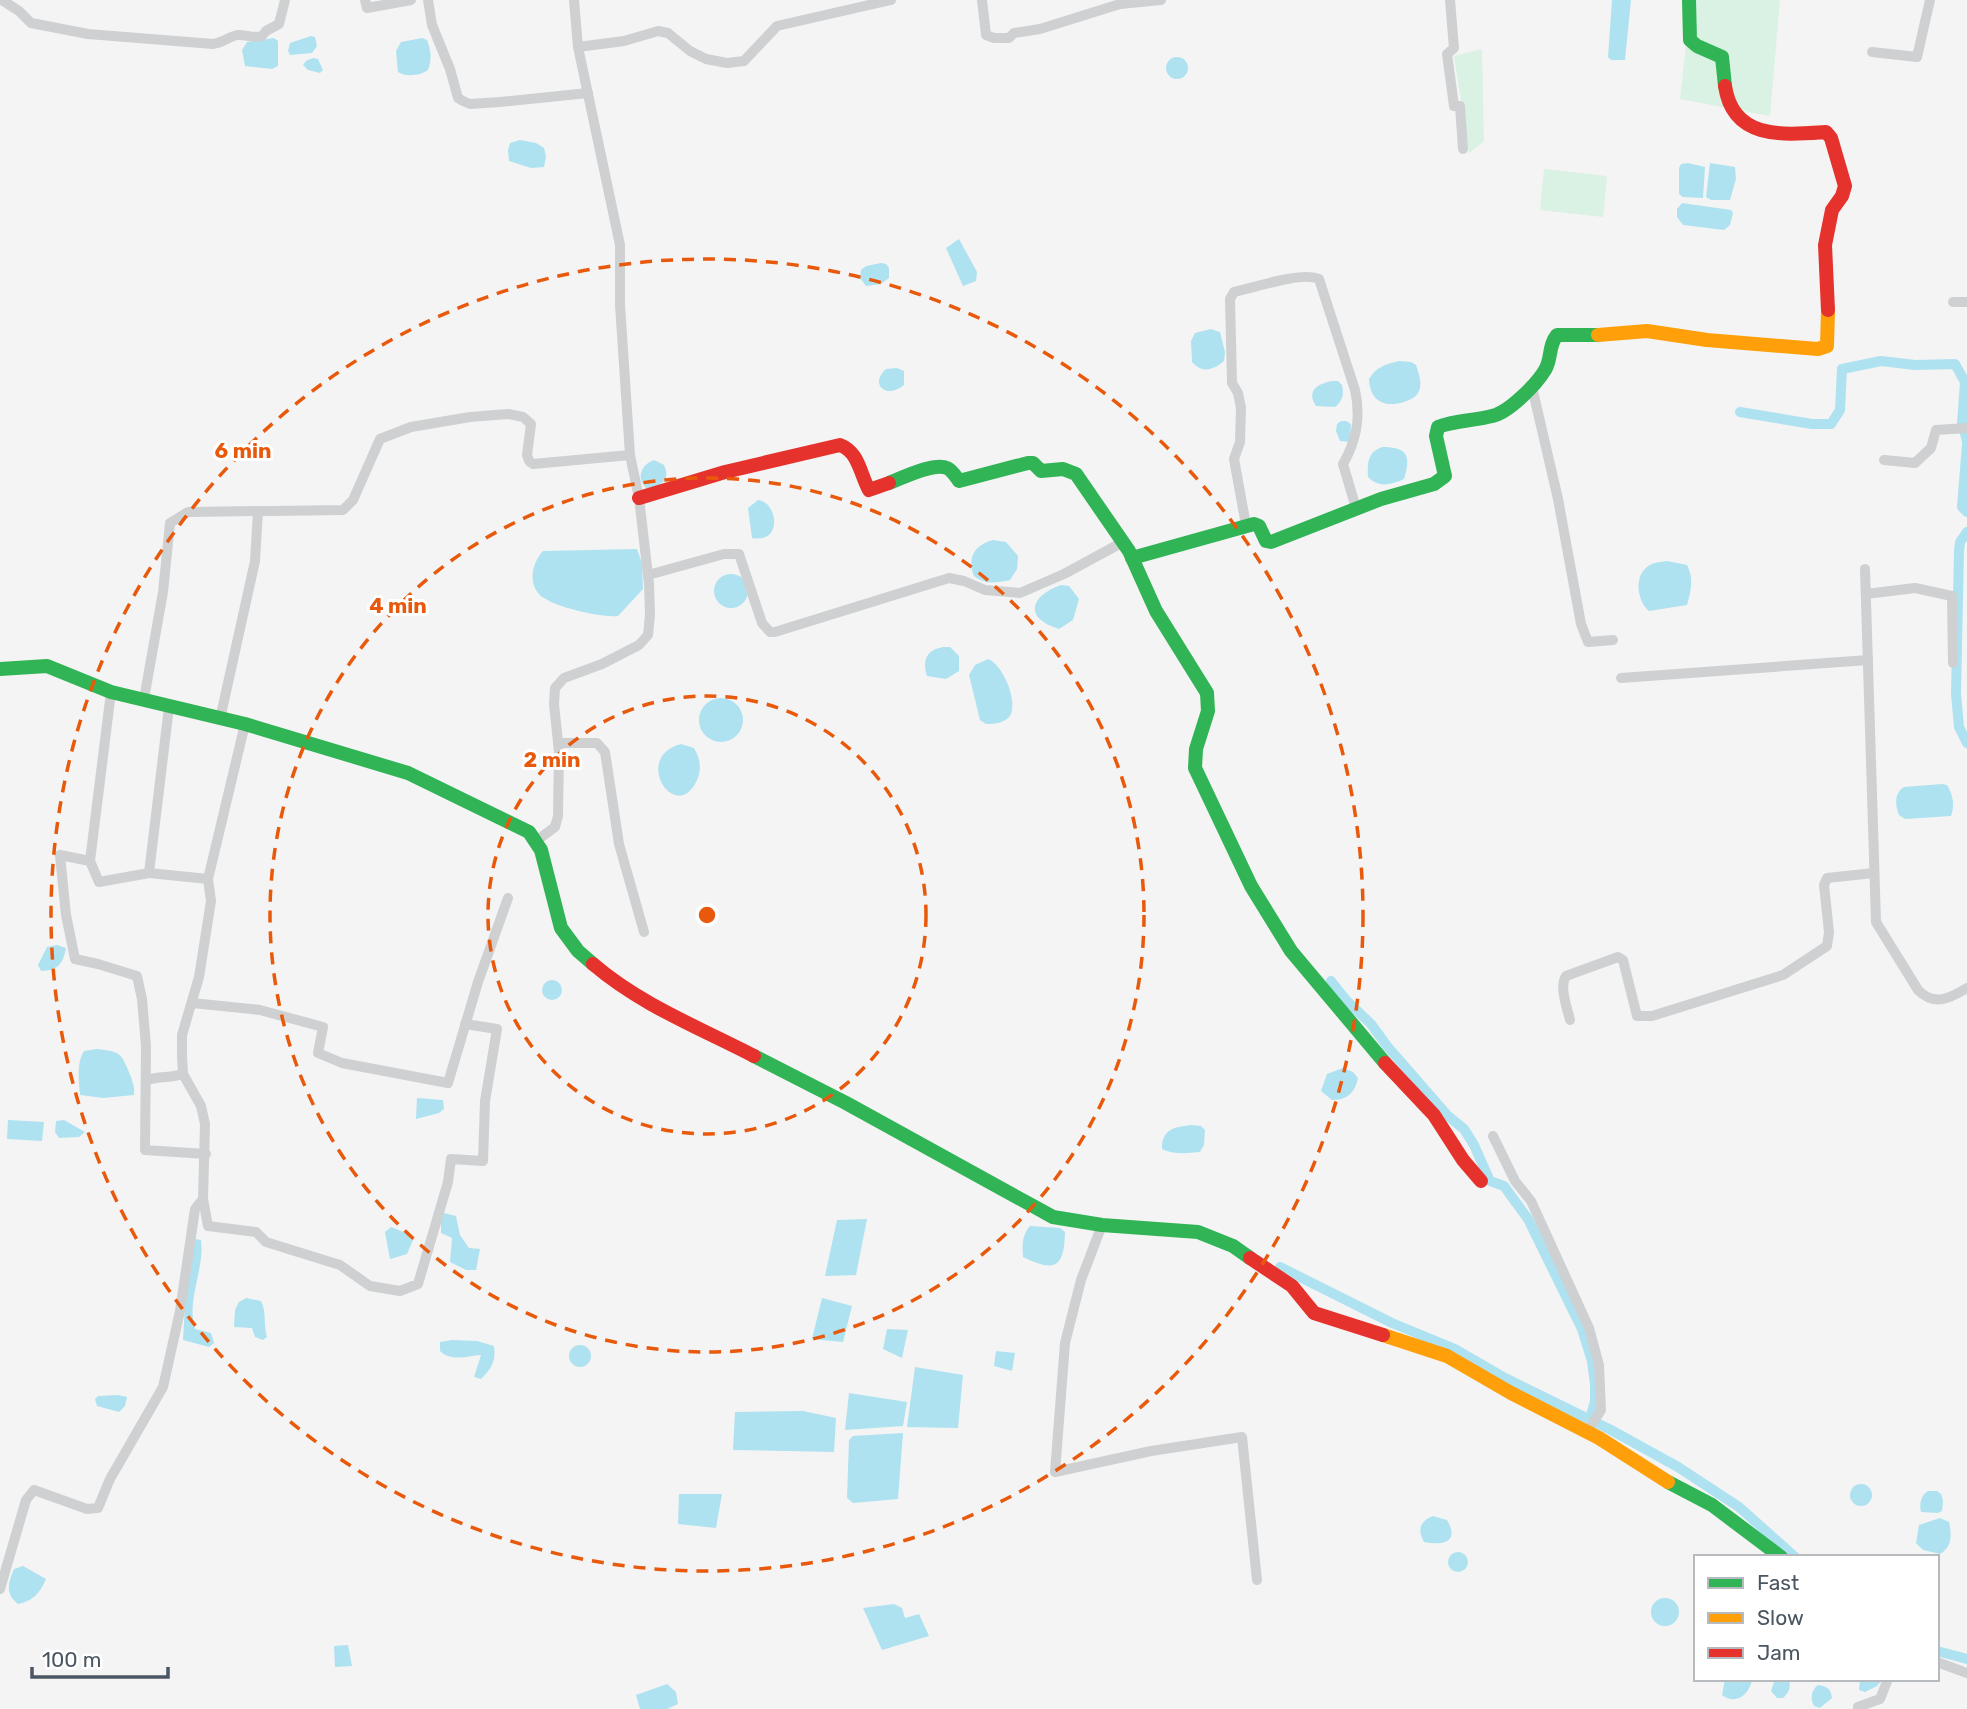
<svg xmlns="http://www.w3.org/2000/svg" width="1967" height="1709" font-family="Rubik,sans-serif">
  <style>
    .green { fill: #d9f2e3 }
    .water { fill: #aee2f0 }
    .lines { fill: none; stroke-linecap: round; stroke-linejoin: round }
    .canal { stroke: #aee2f0; stroke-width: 10 }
    .street { stroke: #ced0d2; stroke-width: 10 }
    .fast { stroke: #30b455; stroke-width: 14 }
    .slow { stroke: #ff9f0a; stroke-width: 14 }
    .jam { stroke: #e5322d; stroke-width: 14 }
    .ring { fill: none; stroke: #e8590c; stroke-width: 3.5; stroke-dasharray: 12 9 }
    .centre { fill: #e8590c; stroke: #fff; stroke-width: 3.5 }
    .ring-label { font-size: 21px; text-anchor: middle; font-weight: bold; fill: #e8590c; stroke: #fff; stroke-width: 6; stroke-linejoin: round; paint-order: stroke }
  </style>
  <rect width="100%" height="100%" fill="#f4f4f4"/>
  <!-- green -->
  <g class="green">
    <polygon points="1691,0 1780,0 1770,116 1680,99"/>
    <polygon points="1482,49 1484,141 1469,153 1454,56"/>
    <polygon points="1544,169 1607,176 1603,217 1540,210"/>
  </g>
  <!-- water -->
  <g class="water">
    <polygon points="1612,0 1631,0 1625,60 1611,60 1608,57"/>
    <polygon points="311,36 315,37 317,46 312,53 290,55 288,51 290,43"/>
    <polygon points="274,38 278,41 278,66 272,69 245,66 242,50 247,42"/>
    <path d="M422 38 427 40C431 50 432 60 428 70 420 76 406 77 398 72L396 51 401 42Z"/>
    <circle cx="1177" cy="68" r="11"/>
    <polygon points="313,58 318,59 323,70 320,73 308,70 303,65 306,61"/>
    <polygon points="520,140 536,143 544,148 546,157 544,167 531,168 509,161 508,150 510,143"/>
    <polygon points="1688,163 1705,167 1703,198 1683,197 1679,194 1679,168 1681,164"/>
    <polygon points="1710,163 1735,167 1736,179 1730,200 1711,200 1706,197"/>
    <polygon points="1682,203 1731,210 1733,213 1730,225 1724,230 1683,225 1677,217 1677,209"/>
    <polygon points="959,239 977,272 976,281 963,286 946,248"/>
    <polygon points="881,263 886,264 889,268 889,278 881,284 866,286 860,278 861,270 866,266"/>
    <path d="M1211 329 1220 332 1225 352 1224 361C1213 370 1203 374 1192 362L1191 341 1195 333Z"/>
    <path d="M1399 361 1411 362 1416 365C1419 374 1423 385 1418 393 1415 398 1409 400 1404 402 1384 408 1370 401 1369 379 1376 367 1386 364 1399 361Z"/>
    <path d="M897 368 904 371V385C886 400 869 384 886 369Z"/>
    <path d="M1332 381H1338L1342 385C1344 395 1343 400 1335 407L1316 406C1306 391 1317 384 1332 381Z"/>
    <polygon points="1341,421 1346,421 1351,424 1350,442 1340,441 1336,431 1337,424"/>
    <path d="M1382 447C1408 447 1411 456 1404 479 1391 485 1379 488 1368 477 1367 463 1368 452 1382 447Z"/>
    <path d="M654 460 664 465C671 481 661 485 647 489 636 479 640 465 654 460Z"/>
    <path d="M758 500C778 502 783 544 752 538L748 508Z"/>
    <path d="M993 540 1006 542 1018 556 1017 569 1010 580C996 583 986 585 974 576 967 558 974 545 993 540Z"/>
    <path d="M637 549 642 563 643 589 618 616C601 618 548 606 538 593 528 580 533 562 543 551Z"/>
    <path d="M1667 561 1687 565C1694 578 1691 591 1687 605L1649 611C1637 601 1633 574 1650 565 1655 562 1661 562 1667 561Z"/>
    <circle cx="731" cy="591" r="17"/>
    <path d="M1061 585 1069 586 1079 599 1073 620 1059 629C1023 618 1030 596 1061 585Z"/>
    <path d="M943 647H950L959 656V671L946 679 927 676C922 661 926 650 943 647Z"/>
    <path d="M988 659C1002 664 1017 698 1011 714 1007 723 994 724 986 724L980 720 969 675 975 665Z"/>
    <circle cx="721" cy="720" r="22"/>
    <path d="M681 744 694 748C700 758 702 769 697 780 676 826 631 757 681 744Z"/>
    <path d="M1942 784 1947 785C1953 795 1955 805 1951 816L1905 819 1899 815C1895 805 1894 793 1904 787Z"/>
    <path d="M57 945 66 948C63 964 58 970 41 971L38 965 47 947Z"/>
    <circle cx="552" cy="990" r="10"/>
    <path d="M97 1049C122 1051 122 1055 131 1077 133 1084 135 1087 134 1095L103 1098 80 1095C79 1080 76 1064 84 1051Z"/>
    <path d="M1343 1068 1353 1072 1358 1078C1355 1093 1347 1100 1332 1100L1321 1091 1327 1074Z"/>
    <polygon points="417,1098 443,1100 444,1109 439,1113 416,1119"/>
    <polygon points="8,1120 44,1122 42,1141 7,1139"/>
    <polygon points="64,1120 85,1132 79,1137 59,1138 55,1132 56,1121"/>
    <path d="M1192 1125 1201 1126 1205 1130 1204 1145 1200 1152C1188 1153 1173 1155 1162 1149 1162 1128 1175 1127 1192 1125Z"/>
    <polygon points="444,1213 456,1216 460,1235 469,1248 480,1249 476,1270 466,1270 450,1262 452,1238 441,1233 441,1222"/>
    <polygon points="867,1219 856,1275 825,1276 837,1220"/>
    <path d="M1030 1226 1060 1228 1065 1232C1064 1267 1056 1273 1023 1257 1022 1245 1022 1235 1030 1226Z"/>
    <polygon points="391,1227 406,1233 413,1240 407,1254 390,1259 385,1232"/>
    <path d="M195 1239 201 1240C205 1269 186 1300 195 1329L211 1333 214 1343 209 1347 183 1340 185 1304Z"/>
    <path d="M246 1298 261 1301C267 1313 263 1324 267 1337L263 1340 255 1337 252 1328 234 1327 235 1310 239 1302Z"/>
    <polygon points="822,1298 852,1306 843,1342 812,1339"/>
    <polygon points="887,1329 908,1330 902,1358 883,1349"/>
    <path d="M452 1340 477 1341 494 1346C496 1361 492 1368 481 1379L474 1377 481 1355C467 1356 451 1362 440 1351V1342Z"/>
    <circle cx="580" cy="1356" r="11"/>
    <polygon points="996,1351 1015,1353 1012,1371 994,1366"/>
    <polygon points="915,1367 963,1375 958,1428 907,1427"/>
    <polygon points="849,1393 907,1402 903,1426 845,1430"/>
    <polygon points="118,1395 127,1397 125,1406 119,1412 97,1406 95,1399 98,1396"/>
    <polygon points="803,1411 836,1418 834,1452 733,1450 735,1412"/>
    <polygon points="903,1433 898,1499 853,1503 847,1498 849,1440 853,1436"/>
    <circle cx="1861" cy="1495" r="11"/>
    <path d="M1928 1491H1937L1941 1494 1943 1500 1942 1511 1938 1513 1921 1512C1919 1504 1921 1495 1928 1491Z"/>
    <polygon points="679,1494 722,1494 716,1528 678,1524"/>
    <path d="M1433 1516 1447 1520C1460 1542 1443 1546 1424 1542 1417 1530 1420 1521 1433 1516Z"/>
    <path d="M1940 1518 1949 1522C1952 1535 1952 1547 1940 1554L1923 1550 1916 1543 1919 1525Z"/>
    <circle cx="1458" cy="1562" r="10"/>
    <path d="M23 1566 46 1579C40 1593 33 1601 18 1604 5 1594 8 1583 14 1569Z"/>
    <circle cx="1665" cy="1612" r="14"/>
    <polygon points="894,1604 902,1608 905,1618 919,1614 929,1636 882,1650 863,1608"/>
    <polygon points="348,1645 352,1666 335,1667 334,1646"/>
    <path d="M1725 1679H1752C1750 1694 1736 1706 1722 1695Z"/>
    <path d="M1775 1679H1789C1791 1688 1789 1692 1783 1698H1777L1771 1691Z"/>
    <polygon points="1860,1679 1883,1679 1877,1686 1865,1692 1859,1690"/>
    <polygon points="667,1684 676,1692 678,1704 667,1709 640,1709 636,1695"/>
    <path d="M1818 1685C1827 1686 1831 1689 1832 1698L1820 1708 1814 1706C1810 1699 1811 1690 1818 1685Z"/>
  </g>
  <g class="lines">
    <!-- canal -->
    <g class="canal">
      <polyline points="1740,412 1812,424 1831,424 1840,410 1842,369 1881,361 1915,365 1955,364 1965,382 1962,423 1967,441"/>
      <polyline points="1967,444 1962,507 1967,512"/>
      <polyline points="1967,532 1960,542 1959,551 1956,694 1959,727 1967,743"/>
      <polyline points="1331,981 1346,1000 1371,1024 1387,1046 1448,1116 1464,1129 1474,1145 1490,1181 1504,1186 1528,1219 1582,1329 1592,1361 1595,1384 1595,1401 1590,1419"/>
      <polyline points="1280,1267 1392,1323 1455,1349 1505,1378 1611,1430 1678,1467 1739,1507 1795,1557"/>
      <polyline points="1937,1651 1967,1659"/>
    </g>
    <!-- street -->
    <g class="street">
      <path d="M2 0 19 11 31 23 88 34 213 44C222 43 229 37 237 35 245 34 253 39 262 36L266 31 279 24 285 0"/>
      <polyline points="365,0 367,8 411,0"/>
      <polyline points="428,0 432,25 450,69 458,98 463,101 470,104 500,102 588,93"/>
      <polyline points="982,0 986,35 994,38 1009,38 1014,33 1040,29 1120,4 1161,0"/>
      <polyline points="1450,0 1454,48 1447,54 1454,106 1460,106 1463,149"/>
      <polyline points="578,47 624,41 658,31 668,33 690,51 706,59 727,63 744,61 777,26 891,0"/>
      <polyline points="1872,52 1917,57 1930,0"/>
      <polyline points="1953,302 1967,302"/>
      <polyline points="1532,387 1558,499 1581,624 1588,642 1613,640"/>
      <polyline points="1884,460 1915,463 1931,448 1936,430 1967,428"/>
      <path d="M1246 525 1234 459 1240 442 1241 408 1238 393 1232 383 1230 299 1234 292C1253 288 1302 271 1319 279L1355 390C1361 417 1357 440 1343 464L1356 508"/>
      <path d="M1865 569 1876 922 1918 990C1935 1007 1950 998 1967 988"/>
      <polyline points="648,575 724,554 739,554 762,623 770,632 775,632 949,578 964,581 985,590 1020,593 1064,574 1123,542"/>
      <polyline points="1866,594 1915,588 1952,596 1953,663"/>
      <polyline points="1621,678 1868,660"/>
      <polyline points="111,692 90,861 99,882 149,873"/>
      <polyline points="144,699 163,592 170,523 188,512 343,510 353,500 380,439 411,427 470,417 508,414 523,417 531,424 527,455 529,461 533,464 630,455"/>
      <polyline points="169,707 149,873 208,879"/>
      <polyline points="220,719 255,561 258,511"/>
      <polyline points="558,743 597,743 605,752 619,844 644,932"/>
      <polyline points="536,841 555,827 558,816 559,752 554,704 555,688 564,678 602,664 639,645 648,635 650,615 649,584 639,498 630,455 620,305 620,245 578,47 574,0"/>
      <polyline points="90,861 60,855 66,915 75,959 98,964 137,976 142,999 146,1046 145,1150 206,1154"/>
      <polyline points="192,1003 260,1010 323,1027 318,1053 342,1063 448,1083 478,982 508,898"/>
      <path d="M1570 1020C1567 1007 1559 987 1566 976L1618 957 1623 960 1637 1016H1652L1783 975 1827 946 1829 932 1824 885 1827 878 1874 873"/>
      <path d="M147 1080C159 1076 171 1078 183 1074"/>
      <polyline points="1493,1136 1515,1181 1531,1201 1589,1328 1599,1365 1601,1410 1587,1432"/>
      <polyline points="203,1199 208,1226 256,1232 266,1242 340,1265 370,1286 400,1291 418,1284 448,1182 451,1159 483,1161 485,1101 497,1029 465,1024"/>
      <polyline points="1102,1225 1081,1280 1065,1343 1055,1472 1151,1451 1242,1437 1257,1580"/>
      <polyline points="0,1589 26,1500 34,1490 87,1509 98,1508 110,1479 163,1387 180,1311 195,1209 203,1199 205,1124 201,1106 183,1074 182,1056 182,1035 199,977 211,901 208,879 245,724"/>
      <polyline points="1937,1662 1967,1673"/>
      <polyline points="1858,1709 1858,1707 1880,1699 1888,1679"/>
    </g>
    <!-- fast -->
    <g class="fast">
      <polyline points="1689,0 1690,40 1697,46 1722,57 1725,86"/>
      <path d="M889 483C902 478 934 462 947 468 952 470 956 477 959 481L1028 463H1033L1041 471 1063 469 1076 474 1129 551 1156 611 1207 693 1208 711 1196 749 1195 768 1251 886 1291 951 1385 1063"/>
      <path d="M1132 558 1254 524 1259 526 1266 541 1271 542 1381 499 1434 484 1445 476 1436 436 1438 427C1455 420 1474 421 1492 416 1508 413 1536 385 1545 370 1552 359 1548 346 1557 335H1598"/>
      <polyline points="0,669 47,666 111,692 245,724 408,773 529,832 541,850 561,928 578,951 593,964"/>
      <polyline points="754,1056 846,1103 1053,1217 1102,1225 1198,1232 1233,1246 1250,1258"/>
      <polyline points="1668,1482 1712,1505 1781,1557"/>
    </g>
    <!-- slow -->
    <g class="slow">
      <polyline points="1598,335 1647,331 1707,340 1818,349 1827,346 1828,310"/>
      <polyline points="1383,1335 1447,1356 1511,1393 1599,1438 1668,1482"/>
    </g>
    <!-- jam -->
    <g class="jam">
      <path d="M1725 86C1733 140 1783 135 1826 132L1831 138 1845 186 1842 196 1832 210 1825 245 1828 310"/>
      <path d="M639 498 725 472 840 445C859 452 860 474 869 490L889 483"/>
      <path d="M593 964C641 1005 698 1027 754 1056"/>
      <polyline points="1385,1063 1434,1115 1463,1160 1481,1181"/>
      <polyline points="1250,1258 1292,1286 1314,1313 1383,1335"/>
    </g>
  </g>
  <!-- distance rings -->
  <g class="ring">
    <circle cx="707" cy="915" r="219"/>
    <circle cx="707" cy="915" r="437"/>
    <circle cx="707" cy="915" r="656"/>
  </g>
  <circle cx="707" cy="915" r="10" class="centre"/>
  <g class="ring-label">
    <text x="243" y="458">6 min</text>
    <text x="398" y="613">4 min</text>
    <text x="552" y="767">2 min</text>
  </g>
  <!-- legend -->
  <rect x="1694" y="1555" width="245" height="126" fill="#ffffff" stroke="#b7bbc0" stroke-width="2"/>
  <rect x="1708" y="1578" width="35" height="10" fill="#30b455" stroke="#b7bbc0" stroke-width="2"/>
  <text x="1757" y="1590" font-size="21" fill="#4a5661">Fast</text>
  <rect x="1708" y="1613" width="35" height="10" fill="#ff9f0a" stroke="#b7bbc0" stroke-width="2"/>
  <text x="1757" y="1625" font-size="21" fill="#4a5661">Slow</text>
  <rect x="1708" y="1648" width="35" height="10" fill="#e5322d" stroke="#b7bbc0" stroke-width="2"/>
  <text x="1757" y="1660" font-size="21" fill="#4a5661">Jam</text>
  <!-- scale -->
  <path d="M32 1667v10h136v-10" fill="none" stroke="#4a5661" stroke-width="3.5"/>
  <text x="42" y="1667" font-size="21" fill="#4a5661" stroke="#ffffff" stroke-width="5" paint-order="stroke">100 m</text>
</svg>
